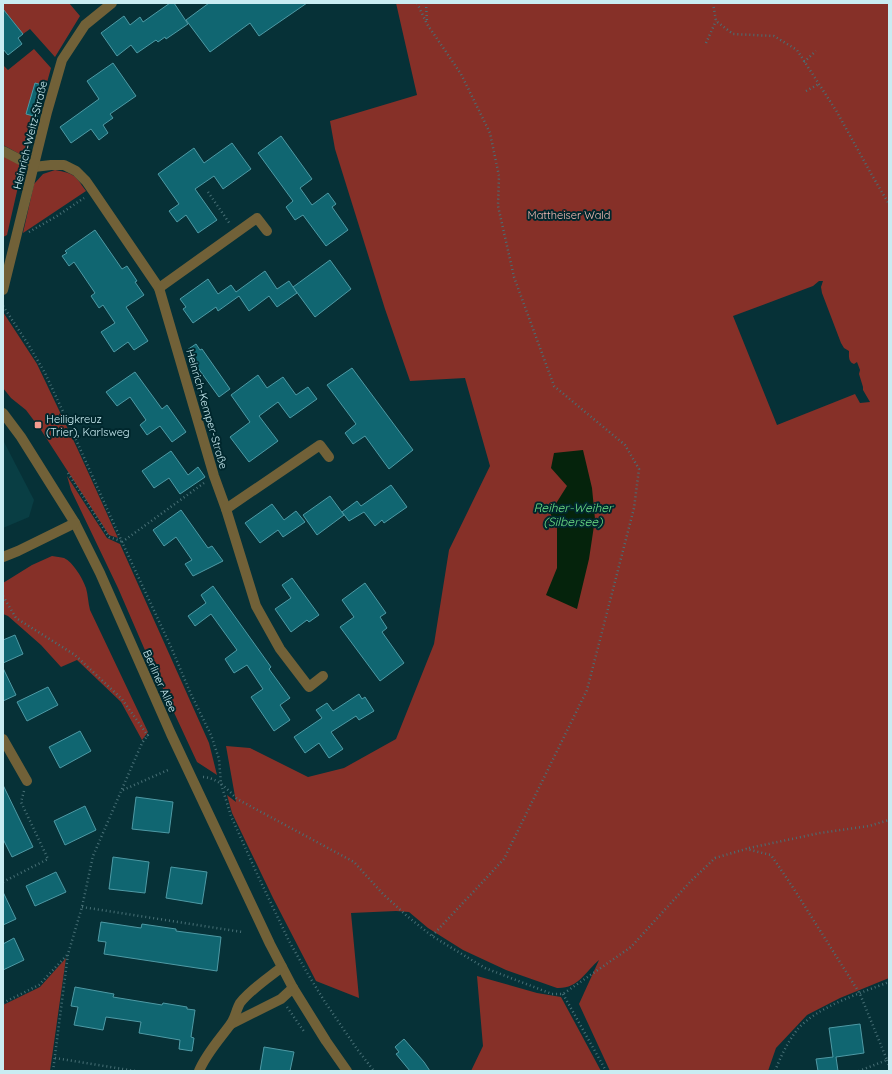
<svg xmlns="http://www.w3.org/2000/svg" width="892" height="1074" font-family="Quicksand,sans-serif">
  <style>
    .built { fill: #093e44 }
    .green { fill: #863028; fill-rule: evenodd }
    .water { fill: #05230c }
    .building { fill: #106671; stroke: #4e9aa5 }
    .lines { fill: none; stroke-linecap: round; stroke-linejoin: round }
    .path { stroke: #487076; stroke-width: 2.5; stroke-dasharray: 1 3; stroke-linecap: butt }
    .minor { stroke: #716138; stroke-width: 10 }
    .poi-dot { fill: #f59c90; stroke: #00272d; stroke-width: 1.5 }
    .labels { text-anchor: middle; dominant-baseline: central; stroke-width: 4; stroke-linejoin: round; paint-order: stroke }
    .street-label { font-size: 11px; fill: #c9ecf2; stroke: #00272d }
    .park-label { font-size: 11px; fill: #f7beb6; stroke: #00272d }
    .poi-label { font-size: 11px; fill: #c9ecf2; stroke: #00272d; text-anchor: start }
    .water-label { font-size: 12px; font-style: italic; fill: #6ee285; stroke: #00272d }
  </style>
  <rect width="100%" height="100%" fill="#063137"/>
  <!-- built -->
  <polygon class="built" points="3,440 34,500 29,517 3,528"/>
  <!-- green -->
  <g class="green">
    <polygon points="3,3 69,3 80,16 55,57 30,29 23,34 3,9"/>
    <path d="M396 3H889V978L840 998 807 1015 776 1048 768 1071H610L579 1004 599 960C585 972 578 989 557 988L506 970 463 950 428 928 409 912 396 911 351 913 359 998 316 981 273 898 232 813 227 795 236 802 226 746 250 748 308 777 344 768 396 739 434 644 449 550 490 466 465 378 410 381 385 309 335 149 330 121 417 95ZM819 281H823L821 287 822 293 841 343 844 348 849 351C849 356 848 362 854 364L857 362 860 370 859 374 863 387V390L870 402 860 403 855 394 777 425 733 316 813 286Z"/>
    <polygon points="34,49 51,68 46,86 35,83 27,114 37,117 27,158 3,145 3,65 8,70"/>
    <polygon points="3,156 23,165 7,235 3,237"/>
    <path d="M55 170C75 174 74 174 86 191L23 233 34 184 43 174Z"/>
    <polygon points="3,312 37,364 78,450 118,538 109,535 41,430 26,410 11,398 3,388"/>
    <polygon points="67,476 107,538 120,544 209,743 217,775 197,762 144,648 118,588 71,490"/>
    <path d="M52 556C56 557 61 557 64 558 73 562 83 579 86 588 88 595 88 602 90 610L148 732 142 740 121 702 77 660 61 667 41 645 8 616 3 614V583L32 565Z"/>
    <polygon points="66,958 50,1071 3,1071 3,1005 40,987"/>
    <polygon points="477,976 537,993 561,997 601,1071 471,1071 483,1046"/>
  </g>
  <!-- water -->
  <polygon class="water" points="583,450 592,488 595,519 589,559 577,609 546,595 557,568 557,527 550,513 567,486 551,468 554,453"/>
  <!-- building -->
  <g class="building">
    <polygon points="170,3 174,3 188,24 166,39 165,37 158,42 156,40 137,53 131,45 117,56 101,33 124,16 130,25 140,17 143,22"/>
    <polygon points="209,3 307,3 259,36 250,23 210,52 186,20"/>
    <polygon points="3,9 23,34 18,38 22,44 8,55 3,49"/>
    <polygon points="113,63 136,96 110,114 113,118 103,125 108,133 99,140 91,129 71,143 60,127 99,99 87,81"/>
    <polygon points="35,83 46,86 37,117 26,114"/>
    <polygon points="281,136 312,179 300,188 312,205 328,193 336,204 332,207 348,230 326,246 303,215 295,220 286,207 293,201 258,153"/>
    <polygon points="232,143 251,169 223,189 214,176 195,189 217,220 198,233 186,215 177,222 169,211 179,204 158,174 194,148 204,163"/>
    <polygon points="95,230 122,269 127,266 137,281 135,282 144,295 126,307 148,341 134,350 128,342 114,352 101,332 115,323 103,305 99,308 91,296 95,293 74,262 69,266 62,256 67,253 65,251"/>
    <polygon points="330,260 351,289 315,317 293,287"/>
    <polygon points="265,271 277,289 289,281 297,293 277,307 269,296 249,311 239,296 218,311 216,307 193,323 183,309 186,307 180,299 208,279 218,294 231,285 236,292"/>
    <polygon points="196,344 200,350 202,349 230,389 219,397 190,357 191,357 187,350"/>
    <polygon points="352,368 413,450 389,469 365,436 353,444 345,433 356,424 327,385"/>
    <polygon points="135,372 162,409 167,405 186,432 172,442 160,426 147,435 140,425 146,420 130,397 117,406 106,392"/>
    <polygon points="258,375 267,388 283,377 296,395 308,387 317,399 290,418 278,402 259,416 278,441 249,462 230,437 250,422 231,395"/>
    <polygon points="171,451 188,475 198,467 205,477 180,494 169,478 154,488 142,471"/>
    <polygon points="391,485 407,507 384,523 382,520 375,526 364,512 349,521 342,512 357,501 361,506"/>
    <polygon points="330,496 344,515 317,535 303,515"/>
    <polygon points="272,504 284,520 296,511 305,522 283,537 278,530 260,543 245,523"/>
    <polygon points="181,510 208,548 212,546 223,561 193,576 185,564 192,560 176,537 164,546 153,530"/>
    <polygon points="292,578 319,615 309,622 307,620 291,632 275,609 291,598 282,585"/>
    <polygon points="365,583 386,613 380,617 387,628 382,632 404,663 380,681 340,627 354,617 342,600"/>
    <polygon points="213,586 271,667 269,669 290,698 280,705 290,720 274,731 251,697 263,689 247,665 234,673 225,659 237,650 211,614 195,626 188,616 206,603 201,595"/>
    <polygon points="15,635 23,654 3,663 3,640"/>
    <polygon points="3,668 16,695 3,701"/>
    <polygon points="48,687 58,705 27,721 17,702"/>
    <polygon points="359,694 362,699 365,697 374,711 359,720 356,716 331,732 343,749 329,758 319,743 305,753 294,737 322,718 316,710 327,703 333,711"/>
    <polygon points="80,731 91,751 60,768 49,747"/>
    <polygon points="3,785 33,847 12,857 3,839"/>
    <polygon points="136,797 173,802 169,833 132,829"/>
    <polygon points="85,806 96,830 65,845 54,821"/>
    <polygon points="113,857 149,862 145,893 109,889"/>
    <polygon points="171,867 207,872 202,904 166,898"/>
    <polygon points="56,872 66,892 35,906 26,886"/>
    <polygon points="3,892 16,919 3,925"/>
    <polygon points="101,922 141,928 142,924 176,929 176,931 221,937 217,971 104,954 106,942 98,941"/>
    <polygon points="14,938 24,960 3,970 3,944"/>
    <polygon points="75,987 114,994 113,997 162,1005 163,1003 187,1007 187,1009 195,1010 191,1037 194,1038 192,1051 179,1049 180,1040 139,1033 141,1022 106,1017 103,1030 74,1025 78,1007 71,1006"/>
    <polygon points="860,1024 864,1053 836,1057 838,1071 818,1071 816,1059 833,1057 829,1028"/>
    <polygon points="404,1039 424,1062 430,1071 410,1071 396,1054 399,1052 395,1047"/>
    <polygon points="264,1047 294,1052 290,1071 260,1071"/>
  </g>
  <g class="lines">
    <!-- path -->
    <g class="path">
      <polyline points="417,3 427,24 461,74 490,133 499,176 498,206 514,277 554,386 625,445 639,469 634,508 587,690 504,859 432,936"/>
      <polyline points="426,3 427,22"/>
      <polyline points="713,3 716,21 733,34 774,36 797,50 837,112 873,177 889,204"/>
      <polyline points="706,43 716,21"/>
      <polyline points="804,62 816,51"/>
      <polyline points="806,91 819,84"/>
      <polyline points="208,192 230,224"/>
      <polyline points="29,232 57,216 84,198"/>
      <polyline points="3,306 28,344 45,373 73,433 122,542 171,647 190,692 211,735 219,759 221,784 231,816 258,876 289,941 309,976 325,1002 357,1049 374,1071"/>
      <polyline points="68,473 109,537 121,541"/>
      <polyline points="122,542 204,483"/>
      <polyline points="3,596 16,618 75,655 122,699 148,736"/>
      <path d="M203 777C218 778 227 789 237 799L354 862 383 894 407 916 432 936 485 968 552 994H563L631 947 690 882 715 858 746 849 771 855 792 886 860 994 887 1060 859 1071"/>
      <polyline points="123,790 168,770"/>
      <polyline points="749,848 820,833 869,826 889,820"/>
      <polyline points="3,882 48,859 21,802 24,791"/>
      <polyline points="82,907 242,932"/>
      <polyline points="563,994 606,1071"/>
      <polyline points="3,1003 39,985 68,954"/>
      <polyline points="287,1007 305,1033"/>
      <polyline points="55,1058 135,1071"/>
      <polyline points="887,1060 889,1066"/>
      <polyline points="53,1071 68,954 82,907 93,856 142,743 150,732"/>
      <path d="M775 1071C781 1056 787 1043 797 1030 816 1007 861 993 889 982"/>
    </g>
    <!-- minor -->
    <g class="minor">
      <polyline points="3,151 34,167 51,165 64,165 76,171 86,181 93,191 159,288 214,476 226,509 256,606 280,649 309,687 323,676"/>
      <polyline points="159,288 257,218 267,231"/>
      <polyline points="3,290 47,112 62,60 85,25 112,3"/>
      <polyline points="3,413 21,437 75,523 100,573 171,734 270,944 293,988 326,1041 347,1071"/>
      <polyline points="226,509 320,445 329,457"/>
      <polyline points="3,557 18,551 75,523"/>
      <polyline points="3,739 27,781"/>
      <polyline points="231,1024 281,999 293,988"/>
      <path d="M199 1071C206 1054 219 1040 230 1025 235 1019 236 1010 240 1003 251 989 268 978 282 967"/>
    </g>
  </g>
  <!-- markers -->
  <rect class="poi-dot" x="34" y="421" width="8" height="8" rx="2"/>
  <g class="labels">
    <!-- street labels -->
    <g class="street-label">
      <text transform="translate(30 135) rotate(-76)">Heinrich-Weitz-Straße</text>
      <text transform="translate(207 409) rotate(74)">Heinrich-Kemper-Straße</text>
      <text transform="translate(160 681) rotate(66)">Berliner Allee</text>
    </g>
    <!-- park labels -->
    <g class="park-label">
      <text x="569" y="215">Mattheiser Wald</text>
    </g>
    <!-- poi labels -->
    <g class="poi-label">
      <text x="46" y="419">Heiligkreuz<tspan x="46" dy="13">(Trier), Karlsweg</tspan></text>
    </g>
    <!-- water labels -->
    <g class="water-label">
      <text x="573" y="507">Reiher-Weiher<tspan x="573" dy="14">(Silbersee)</tspan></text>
    </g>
  </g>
  <!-- border -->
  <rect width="892" height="1074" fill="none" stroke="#c9ecf2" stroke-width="8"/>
</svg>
